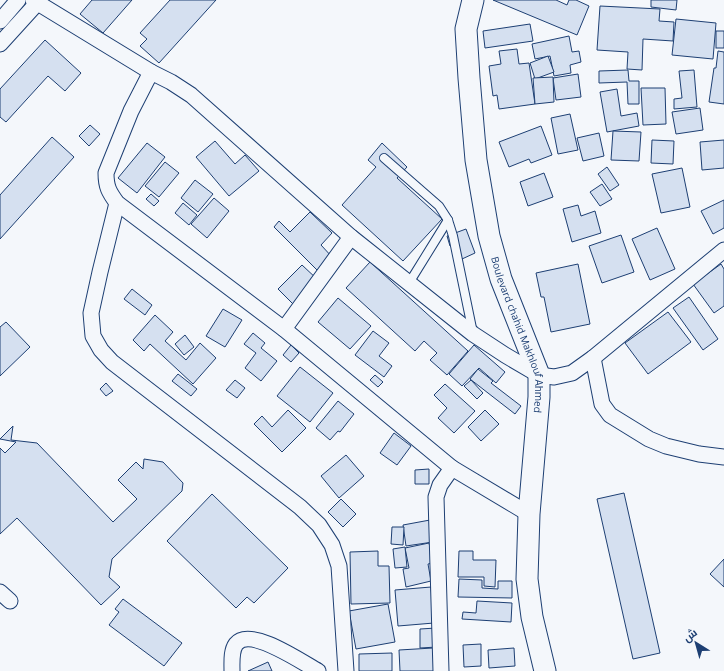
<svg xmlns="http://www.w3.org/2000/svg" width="724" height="671" font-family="'Open Sans',Cairo,sans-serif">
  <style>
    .building { fill: #d5e0f0; stroke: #1d3f73 }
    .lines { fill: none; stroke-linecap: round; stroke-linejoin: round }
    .lane-casing { stroke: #1d3f73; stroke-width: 10 }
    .street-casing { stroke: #1d3f73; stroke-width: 17 }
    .secondary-casing { stroke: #1d3f73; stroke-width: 23 }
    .lane { stroke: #f4f7fb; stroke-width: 8 }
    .street { stroke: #f4f7fb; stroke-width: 15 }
    .secondary { stroke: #f4f7fb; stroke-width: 21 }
    .labels { text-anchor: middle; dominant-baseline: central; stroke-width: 3; stroke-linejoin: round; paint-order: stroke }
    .street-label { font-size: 10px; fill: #1d3f73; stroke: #f4f7fb }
  </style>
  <rect width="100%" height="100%" fill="#f4f7fb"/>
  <!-- building -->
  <g class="building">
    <polygon points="92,0 132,0 103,33 80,14"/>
    <polygon points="170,0 216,0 159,63 140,46 147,39 140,33"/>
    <polygon points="493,0 556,0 567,5 569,0 576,0 589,6 577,35"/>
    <polygon points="651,0 677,0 676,10 651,7"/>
    <polygon points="600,6 660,9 659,21 674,22 673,41 643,39 642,70 627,69 628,52 597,50"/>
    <polygon points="676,19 716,23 713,59 672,55"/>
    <polygon points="530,24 533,41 485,48 483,31"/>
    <rect x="716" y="31" width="8" height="17"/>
    <polygon points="569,36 572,52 579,51 581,62 570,65 571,73 554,76 550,56 535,59 532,44"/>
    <polygon points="45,40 81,73 65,91 48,76 6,122 0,117 0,89"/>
    <polygon points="517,49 519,64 529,63 535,104 499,109 497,95 493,96 489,66 501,64 499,51"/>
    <polygon points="718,51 724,52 724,104 709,102 714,68 716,68"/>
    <polygon points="548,56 554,72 535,79 530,63"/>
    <polygon points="628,70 629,81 639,81 639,104 628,104 627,82 599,83 599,71"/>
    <polygon points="694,70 697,107 674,109 674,99 682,98 679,71"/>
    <polygon points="578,74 581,97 556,100 553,78"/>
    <polygon points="553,77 554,102 535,104 533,78"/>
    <polygon points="641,88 665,88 666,124 643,125"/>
    <polygon points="617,89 621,116 637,113 639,126 607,132 600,92"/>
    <polygon points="700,108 703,130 676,134 672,112"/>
    <polygon points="570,114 578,150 558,154 551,118"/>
    <polygon points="90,125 100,134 89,146 79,136"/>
    <polygon points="541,126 552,155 531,163 529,159 509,167 499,142"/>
    <polygon points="613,131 641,132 639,161 611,160"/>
    <polygon points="599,133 604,156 583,161 577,138"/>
    <polygon points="52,137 74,157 0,239 0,195"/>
    <polygon points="652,140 674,141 673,164 651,163"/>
    <polygon points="724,140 724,168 702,170 700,142"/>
    <polygon points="215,141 235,164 245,155 259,171 229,196 196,157"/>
    <polygon points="147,143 165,157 137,193 118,178"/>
    <polygon points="382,143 407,167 397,178 442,219 403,261 342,205 376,167 368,160"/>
    <polygon points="165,162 179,173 159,197 145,186"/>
    <polygon points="607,167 619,185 610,191 598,174"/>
    <polygon points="682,168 690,207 661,213 652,174"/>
    <polygon points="544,173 553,197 528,206 520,182"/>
    <polygon points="195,180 213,194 198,212 181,198"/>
    <polygon points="602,184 612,199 600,206 590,192"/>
    <polygon points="151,194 159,201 154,206 146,199"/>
    <polygon points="214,198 229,211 207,238 191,224"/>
    <polygon points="724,200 724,228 713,234 701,211"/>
    <polygon points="183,203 197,215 189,225 175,213"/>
    <polygon points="578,205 581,216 595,211 601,233 572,242 563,209"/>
    <polygon points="310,212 332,233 321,245 333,258 319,272 274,227 279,221 290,232"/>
    <polygon points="657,228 675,269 650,280 632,239"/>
    <polygon points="466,229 475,253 462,259 456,243 450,246 447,236"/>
    <polygon points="621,235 634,272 602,283 589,246"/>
    <polygon points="370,262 468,351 447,375 430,360 437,353 424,341 415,351 346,288"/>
    <polygon points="578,264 590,324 551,332 544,297 541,297 536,273"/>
    <polygon points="721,264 724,269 724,306 714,313 693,284"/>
    <polygon points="302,265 318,280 293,304 278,289"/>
    <polygon points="132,289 152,305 145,315 124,299"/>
    <polygon points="689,297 718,339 703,350 673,308"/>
    <polygon points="338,298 371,326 350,349 318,322"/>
    <polygon points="223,309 242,320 225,347 206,336"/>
    <polygon points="668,312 691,342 648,374 625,343"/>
    <polygon points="155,315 173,332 165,341 186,360 200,343 216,358 193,384 150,344 144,351 133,340"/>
    <polygon points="6,322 30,347 0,376 0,327"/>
    <polygon points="373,331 389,343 379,356 392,366 384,377 355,355"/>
    <polygon points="253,333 265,343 261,348 277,361 261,381 245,368 256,353 244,344"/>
    <polygon points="185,335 194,347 184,355 175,344"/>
    <polygon points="291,345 299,353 291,362 283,355"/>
    <polygon points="474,345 505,372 496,383 479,368 462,386 449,374"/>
    <polygon points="300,367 333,393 310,422 277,396"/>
    <polygon points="478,369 493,381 491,383 521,406 515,414 470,379"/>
    <polygon points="178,374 197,389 191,396 172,381"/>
    <polygon points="375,375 383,382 378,387 370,380"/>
    <polygon points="235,380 245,388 237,398 226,390"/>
    <polygon points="471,380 483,393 477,399 464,386"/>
    <polygon points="106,383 113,391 106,396 100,389"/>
    <polygon points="445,384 475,411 454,433 438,418 447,408 434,395"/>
    <polygon points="338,401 354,414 340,432 338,431 330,440 316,428"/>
    <polygon points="288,410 306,428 282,452 254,424 262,416 272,427"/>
    <polygon points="485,410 499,424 481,441 468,427"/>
    <polygon points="13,426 11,440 37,443 113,522 137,499 118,480 136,462 143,469 144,459 163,462 183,483 182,491 112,559 109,577 120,587 101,605 17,518 0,534 0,448 5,453 16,442 0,439"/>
    <polygon points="394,433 411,446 397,465 380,453"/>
    <polygon points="346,455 364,476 339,498 321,476"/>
    <polygon points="429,469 429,484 415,484 415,470"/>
    <polygon points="624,493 660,653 633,659 597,499"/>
    <polygon points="212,494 288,568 254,603 247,597 236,608 167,541"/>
    <polygon points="341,499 356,514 343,527 328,512"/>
    <polygon points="430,520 433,542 406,546 403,525"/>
    <polygon points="392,527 404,527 403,545 391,544"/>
    <polygon points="429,543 433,563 428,564 431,581 406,587 403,569 409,568 405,548"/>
    <polygon points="405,547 407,567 395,568 393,549"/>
    <polygon points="378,551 378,566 389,566 390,603 351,604 350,552"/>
    <polygon points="459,551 473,551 473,560 496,560 495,587 484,586 484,577 458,577"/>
    <polygon points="724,559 724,587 710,574"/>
    <polygon points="459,579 482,580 482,588 498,589 498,581 512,581 512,598 458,597"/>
    <polygon points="431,587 434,623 398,626 395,590"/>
    <polygon points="123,599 182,643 164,666 109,625 119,612 115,609"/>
    <polygon points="477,601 512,603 511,622 462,619 463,612 476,613"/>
    <polygon points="388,604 395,642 356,649 349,611"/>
    <polygon points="436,628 437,647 420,648 420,629"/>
    <polygon points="481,644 481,666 464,667 463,645"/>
    <polygon points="433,648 434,671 400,671 399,650"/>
    <polygon points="514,648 515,666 489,668 488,650"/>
    <polygon points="392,653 392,671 359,671 359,654"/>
    <polygon points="268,662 272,671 248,671"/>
  </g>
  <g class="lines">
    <defs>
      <g id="lane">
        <polyline points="384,158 439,206 448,220 453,236 473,333"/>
        <polyline points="409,283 448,220"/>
      </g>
      <g id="street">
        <polyline points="33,0 151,72"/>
        <polyline points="0,21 18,0"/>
        <polyline points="0,44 40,0"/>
        <polyline points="117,203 100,272 91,313 93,336 101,350 112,362 300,507 319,525 332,545 339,566 346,671"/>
        <polyline points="284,329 351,237"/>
        <polyline points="593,358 602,404 610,415 649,439 666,446 699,454 724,457"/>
        <path d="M529 514 452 468 284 329 117 203C109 192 106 187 106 173L131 111 151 72 171 82 191 95 351 237 473 334 505 355 539 375 554 377 572 373 593 358 724 250"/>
        <polyline points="0,592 10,601"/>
        <path d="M232 671C232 662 231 651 236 644 250 626 303 663 318 671"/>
        <polyline points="441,671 436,497 440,485 452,468"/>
      </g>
      <g id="secondary">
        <path id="s1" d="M473 0 466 29 469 78 476 160 489 236 501 279 539 375V397L529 514 527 579 532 617 545 671"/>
      </g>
    </defs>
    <!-- lane casing -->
    <use href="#lane" class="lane-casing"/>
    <!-- street casing -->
    <use href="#street" class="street-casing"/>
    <!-- secondary casing -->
    <use href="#secondary" class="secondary-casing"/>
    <!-- lane -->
    <use href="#lane" class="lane"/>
    <!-- street -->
    <use href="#street" class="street"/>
    <!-- secondary -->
    <use href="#secondary" class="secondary"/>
  </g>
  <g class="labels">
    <!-- street labels -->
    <g class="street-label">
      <text stroke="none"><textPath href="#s1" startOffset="342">Boulevard chahid Makhlouf Ahmed</textPath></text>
    </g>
  </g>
  <!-- north arrow -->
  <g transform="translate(696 643) rotate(323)" stroke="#f4f7fb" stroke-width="3" paint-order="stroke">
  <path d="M0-3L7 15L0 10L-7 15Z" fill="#1d3f73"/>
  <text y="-6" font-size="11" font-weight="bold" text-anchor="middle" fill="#1d3f73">ش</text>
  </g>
</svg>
